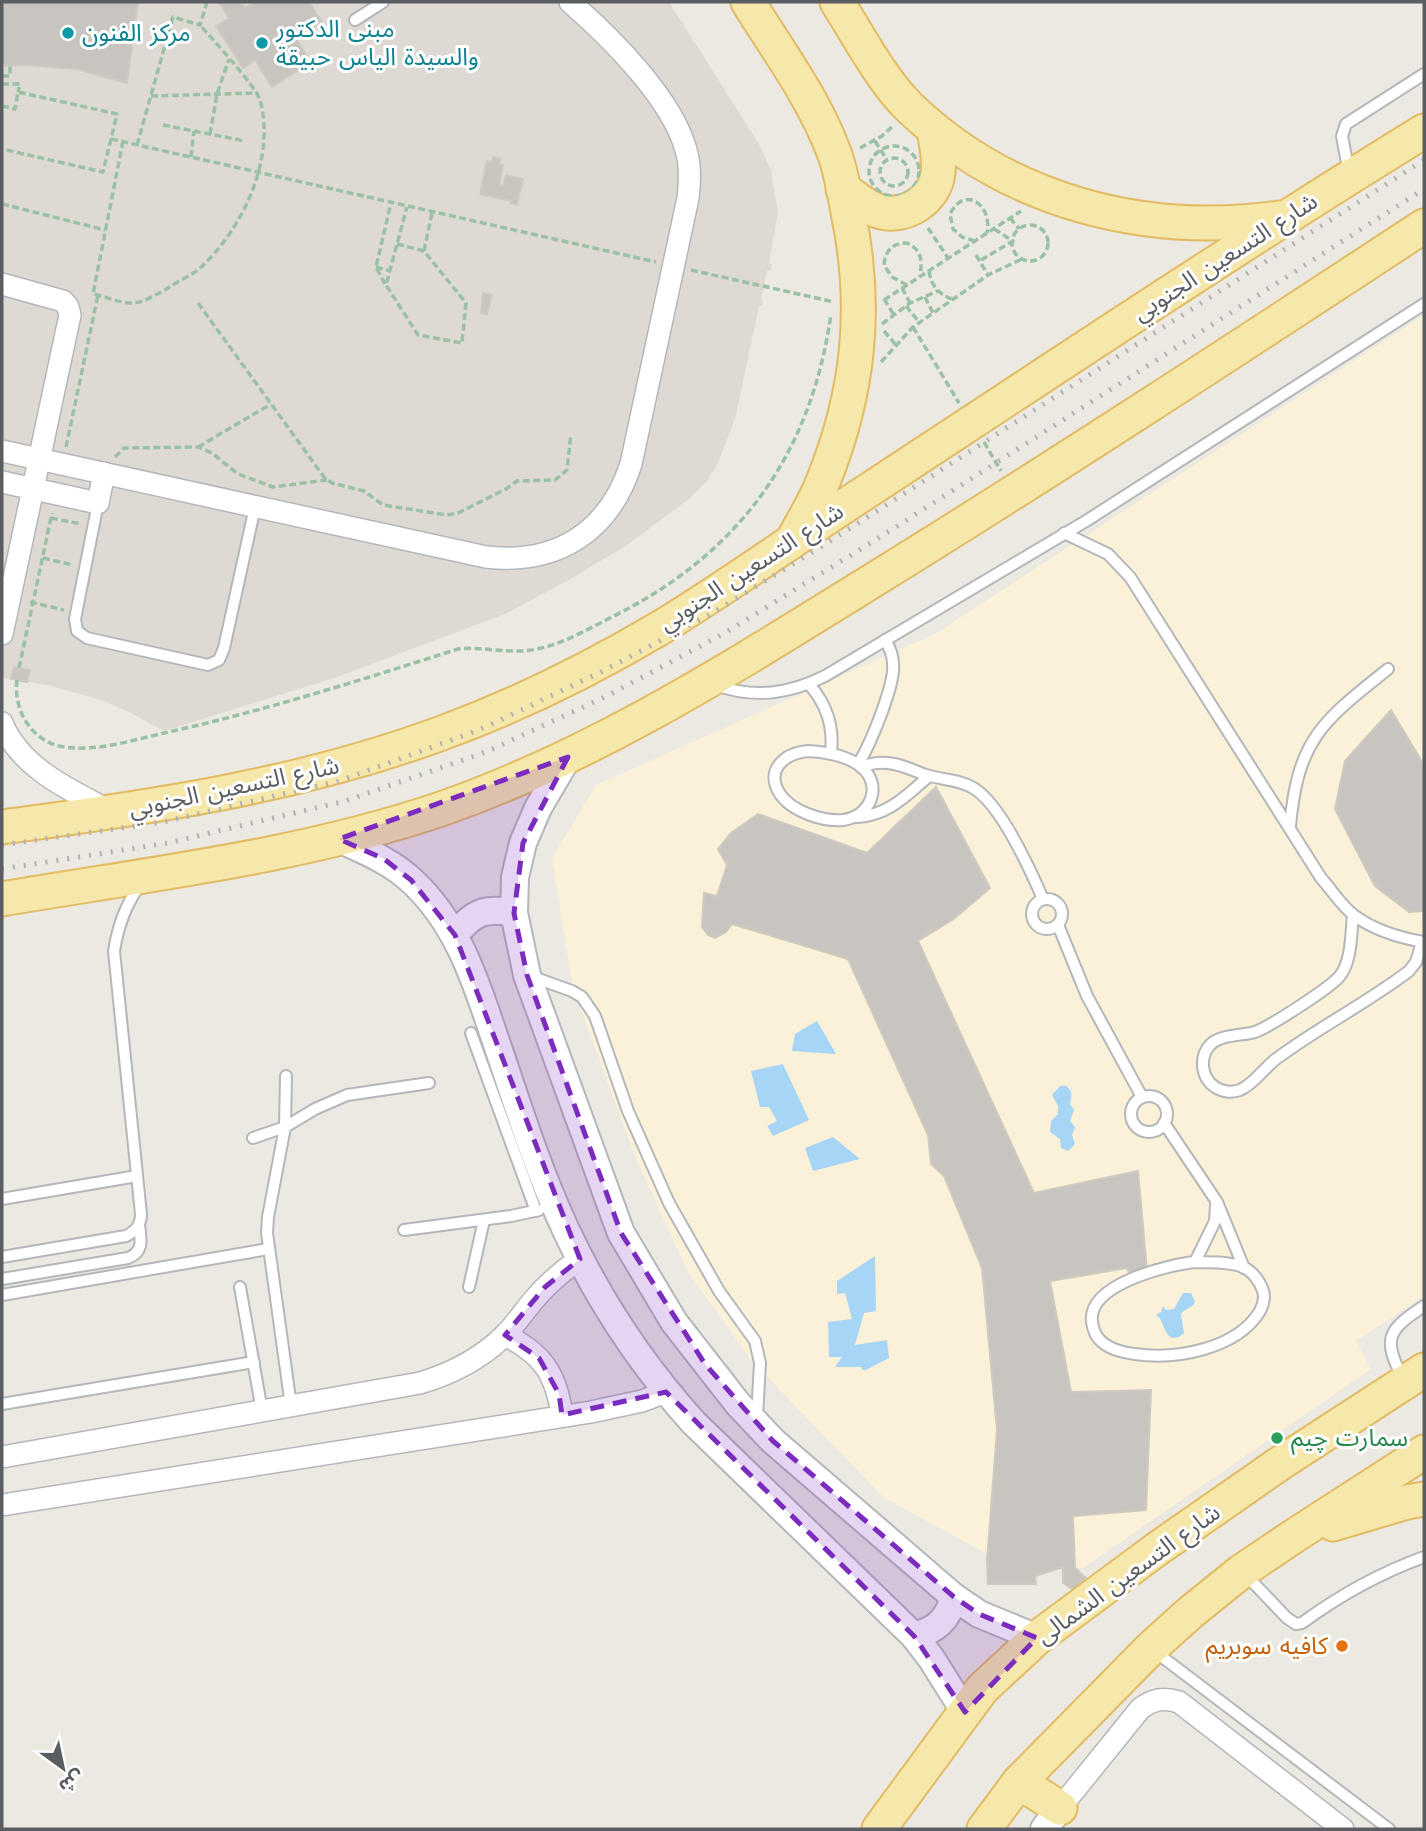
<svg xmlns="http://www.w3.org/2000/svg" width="1426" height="1831" font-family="'Work Sans','Noto Sans Arabic',sans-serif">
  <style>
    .commercial { fill: #faf1d8 }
    .education { fill: #dedad3 }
    .water { fill: #a7d5f6 }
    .building { fill: #c8c5c0; stroke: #cfcac0; stroke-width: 2 }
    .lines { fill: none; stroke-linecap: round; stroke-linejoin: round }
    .service-casing { stroke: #b4b7ba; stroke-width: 14 }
    .minor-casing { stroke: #b4b7ba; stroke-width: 24 }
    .tertiary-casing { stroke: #b4b7ba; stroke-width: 30 }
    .primary-casing { stroke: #e2bb63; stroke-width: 37 }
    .path { stroke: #9ac1a4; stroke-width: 3.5; stroke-dasharray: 7 3.5; stroke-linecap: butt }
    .service { stroke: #fff; stroke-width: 10 }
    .minor { stroke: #fff; stroke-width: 21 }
    .tertiary { stroke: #fff; stroke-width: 26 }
    .primary { stroke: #f6e8ab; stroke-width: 33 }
    .rail { stroke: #b0b1b1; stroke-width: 5; stroke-dasharray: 2 9; stroke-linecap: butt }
    .marked { fill: #7b2cbf; fill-opacity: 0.2; stroke: #7b2cbf; stroke-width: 5; stroke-dasharray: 14 9; stroke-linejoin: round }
    .culture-dot { fill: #0f9aa8; stroke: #fff; stroke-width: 2.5 }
    .leisure-dot { fill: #2e9e5b; stroke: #fff; stroke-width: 2.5 }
    .food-dot { fill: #e8710a; stroke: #fff; stroke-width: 2.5 }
    .labels { text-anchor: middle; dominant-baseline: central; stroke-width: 6; stroke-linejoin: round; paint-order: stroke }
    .culture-label { font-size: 24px; fill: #0d838f; stroke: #fff; text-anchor: start }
    .street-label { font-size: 24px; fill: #5a5d61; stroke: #fff }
    .leisure-label { font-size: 24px; fill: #27864d; stroke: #fff; text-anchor: start }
    .food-label { font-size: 24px; fill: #c56008; stroke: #fff; text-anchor: end }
  </style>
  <rect width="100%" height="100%" fill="#ebe9e1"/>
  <!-- commercial -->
  <polygon class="commercial" points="1424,315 1424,1296 1356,1341 1371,1369 1083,1568 1009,1566 883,1497 752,1361 688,1272 636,1159 573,989 552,858 596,785 935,634"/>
  <!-- education -->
  <polygon class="education" points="2,2 669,2 759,144 771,171 778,213 769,264 772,264 770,271 767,271 761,299 763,300 762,306 759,306 735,419 718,463 707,481 689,499 627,545 567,581 505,614 334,678 164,731 129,712 104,701 48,685 2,678"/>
  <!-- water -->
  <g class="water">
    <polygon points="817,1021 836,1054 792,1051 795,1034"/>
    <polygon points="783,1064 809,1120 773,1136 767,1126 777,1121 769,1107 760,1107 751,1071"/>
    <path d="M1060 1086H1066C1074 1091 1071 1097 1070 1104L1074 1110 1070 1121 1075 1127 1072 1135 1075 1144 1068 1151 1061 1148 1060 1139 1050 1132 1051 1121 1058 1114V1106L1052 1095Z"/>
    <polygon points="833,1137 860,1159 813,1171 805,1148"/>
    <polygon points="875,1256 876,1311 864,1313 855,1345 887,1340 889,1358 866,1370 862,1370 861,1367 835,1367 842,1357 829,1357 828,1322 852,1319 845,1293 837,1294 837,1281"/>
    <path d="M1183 1293H1191L1195 1302C1193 1308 1185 1308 1181 1314L1184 1333 1179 1337 1172 1338C1162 1332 1165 1321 1156 1315L1161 1312 1163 1306 1166 1310 1174 1309Z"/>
  </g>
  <!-- building -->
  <g class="building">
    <polygon points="2,2 138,2 127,83 76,69 29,65 2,66"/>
    <polygon points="219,2 241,2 245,8 255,2 309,2 322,22 296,39 311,62 272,87 255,60 243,68 216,26 229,18"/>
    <polygon points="493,157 501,159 499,164 503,165 499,185 503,186 506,175 523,179 517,205 511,203 511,201 480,194 487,161 492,162"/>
    <polygon points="483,293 492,295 487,314 481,313"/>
    <polygon points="14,667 30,670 27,682 11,679"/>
    <polygon points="1391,710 1424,765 1424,911 1409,912 1375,886 1335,809 1345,761"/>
    <polygon points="936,787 990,888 955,918 918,941 1034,1193 1138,1171 1147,1271 1131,1278 1127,1268 1050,1281 1071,1392 1151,1390 1146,1510 1073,1516 1075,1568 1086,1578 1074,1590 1063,1583 1063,1567 1035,1576 1036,1584 988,1584 987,1561 997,1430 982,1268 944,1176 931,1164 928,1135 848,959 732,924 726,932 715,938 708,935 702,927 704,893 717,896 727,865 718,849 731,833 758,814 867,853"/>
  </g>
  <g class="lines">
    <defs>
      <g id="service">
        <polyline points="355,20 383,2"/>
        <polyline points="1349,173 1342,136 1346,124 1424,74"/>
        <polyline points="98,503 75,619 77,631 87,638 208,665 219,660 224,648 255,507"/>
        <path d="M1064 533 1108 554 1130 577 1321 878C1332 890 1342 907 1355 916 1376 931 1400 938 1424 942"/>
        <path d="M809 684C827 705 834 726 831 754"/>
        <path d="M716 685C754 699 789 694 825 676L1086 521 1424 304"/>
        <path d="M808 751C825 752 846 755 860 766 884 784 871 817 843 820 823 822 791 811 780 794 764 769 786 753 808 751Z"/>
        <path d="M858 764C870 746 891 693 893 671 894 660 891 649 885 640"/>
        <path d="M861 767C884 758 902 765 923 774 940 780 960 779 975 789 1002 807 1030 869 1043 899"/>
        <path d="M858 817C889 815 907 795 929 776"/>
        <path d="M1290 826C1298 738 1323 721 1388 669"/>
        <circle cx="1047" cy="914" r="15"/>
        <path d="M1353 915C1351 933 1352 962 1339 977 1328 989 1271 1026 1255 1032 1241 1036 1221 1034 1210 1045 1199 1057 1201 1078 1215 1087 1222 1092 1232 1093 1240 1090 1254 1084 1264 1068 1276 1059 1319 1027 1367 1003 1409 971L1416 962 1422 942"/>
        <polyline points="1058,925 1087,996 1142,1097"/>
        <polyline points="530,976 572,991 582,997 595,1016 628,1111 669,1203 719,1291 755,1341 760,1363 757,1417"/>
        <polyline points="471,1033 536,1211"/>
        <polyline points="286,1076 285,1127 268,1217 267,1233 291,1406"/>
        <circle cx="1149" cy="1114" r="18"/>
        <polyline points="1164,1123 1217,1202 1244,1268"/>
        <polyline points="253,1138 285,1127 315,1109 347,1095 429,1083"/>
        <polyline points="2,1199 137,1176"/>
        <polyline points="404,1230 511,1216 539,1210"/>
        <path d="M2 1257 126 1236C136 1231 141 1225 141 1214L114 951C118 926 125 905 140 885"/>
        <path d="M1195 1262C1210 1263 1228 1261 1243 1267 1252 1271 1260 1281 1263 1291 1265 1297 1263 1305 1260 1311 1237 1349 1176 1360 1135 1354 1124 1353 1109 1349 1101 1341 1095 1336 1093 1329 1092 1322 1087 1284 1168 1265 1195 1262Z"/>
        <polyline points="1195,1262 1215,1221 1216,1205"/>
        <path d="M2 1279 128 1258C144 1252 141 1239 139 1225"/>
        <polyline points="240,1287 262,1411"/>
        <polyline points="469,1287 484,1220"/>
        <polyline points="2,1295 268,1249"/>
        <path d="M1403 1379C1383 1339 1386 1331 1424 1306"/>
        <polyline points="2,1404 254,1362"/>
        <path d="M1244 1573 1287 1618 1296 1624 1302 1623C1340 1595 1380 1573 1424 1557"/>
        <polyline points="1153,1650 1389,1829"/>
      </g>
      <g id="minor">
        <polyline points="2,284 63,301 68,307 70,315 2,634"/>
        <path d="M2 451 486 557C557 565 609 532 631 464L688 198C690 182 691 166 686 150 672 98 609 36 570 2"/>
        <polyline points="2,482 98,503 104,473"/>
        <path d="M2 723C20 768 70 790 110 811"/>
        <path d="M505 1335C543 1354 556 1374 562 1415"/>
        <path d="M2 1457 420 1383C451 1374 480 1359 504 1336 515 1325 523 1313 532 1302 546 1285 562 1271 580 1259"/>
        <polyline points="2,1505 591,1412 642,1401 666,1392"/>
        <path d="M1060 1808 1140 1709C1153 1699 1164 1697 1179 1702L1343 1829"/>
      </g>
      <g id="tertiary">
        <polyline points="568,757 538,808 523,843 515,877 514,913 527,975 621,1233 674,1322 738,1404 773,1441 954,1597 979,1614 1037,1638"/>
        <path d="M339 839C365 851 391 861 412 881 463 928 480 996 502 1059 521 1116 540 1174 565 1228 598 1299 641 1364 693 1422L914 1636 931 1658 965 1712"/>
        <path d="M455 935C473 912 486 907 514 913"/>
        <path d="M914 1636C937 1630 948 1619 954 1597"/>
        <polyline points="1044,1829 1060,1808"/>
      </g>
      <g id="primary">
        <path d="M748 2C777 49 813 97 833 150 841 169 844 191 848 212 868 307 859 394 822 484 815 502 804 519 795 536"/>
        <path d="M837 2C859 36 880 78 909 107 1008 202 1145 237 1279 218"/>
        <path d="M843 189C855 197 867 208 881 212 907 218 935 199 938 173 940 159 936 143 934 129"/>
        <path d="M2 827C154 807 298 786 442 733 518 705 591 669 660 628 731 585 799 535 869 490 1053 369 1236 247 1424 131"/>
        <path d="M2 899C149 874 299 857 441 809 596 755 733 667 872 581 1058 466 1241 346 1424 226"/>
        <polyline points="1333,1524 1407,1502 1424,1499"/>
        <polyline points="1019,1782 1060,1808"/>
        <polyline points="879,1829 982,1689 1037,1638 1157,1549 1279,1464 1424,1370"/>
        <polyline points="984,1829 1019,1782 1151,1648 1191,1612 1242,1571 1294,1536 1424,1452"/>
      </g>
    </defs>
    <!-- service casing -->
    <use href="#service" class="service-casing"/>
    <!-- minor casing -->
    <use href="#minor" class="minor-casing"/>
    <!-- tertiary casing -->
    <use href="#tertiary" class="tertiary-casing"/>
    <!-- primary casing -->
    <use href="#primary" class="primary-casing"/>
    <!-- path -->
    <g class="path">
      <polyline points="2,76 10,76 10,66"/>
      <polyline points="2,84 20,84 18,92"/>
      <polyline points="151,96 257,93"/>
      <polyline points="2,106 15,109 18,92 117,114 103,172 2,149"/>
      <polyline points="163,125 245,141"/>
      <polyline points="210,134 217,94 229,59"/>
      <polyline points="111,139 656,262"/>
      <path d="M123 141 93 294C105 296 121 304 134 303 145 302 159 293 168 288 178 281 191 276 200 268 243 229 276 158 260 100 255 85 213 40 200 25"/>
      <polyline points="875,141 887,160"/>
      <polyline points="137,145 173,17 200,25 207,2"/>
      <circle cx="894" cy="171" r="25"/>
      <polyline points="860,148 882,136 894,125"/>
      <polyline points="191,157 194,131"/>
      <circle cx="894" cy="172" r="14"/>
      <polyline points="2,204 105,230"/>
      <polyline points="1010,218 1019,229"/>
      <circle cx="1030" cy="243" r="18"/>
      <polyline points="928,228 948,258"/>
      <path d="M975 241 962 237 953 229 950 214C965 184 993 206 987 233"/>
      <path d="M397 244 424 251 466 303 462 343 418 335 386 285C393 259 400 233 407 207"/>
      <polyline points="424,251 432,213"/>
      <polyline points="976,255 988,275"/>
      <polyline points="981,260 1013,241 994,229"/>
      <polyline points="376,267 390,271"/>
      <polyline points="691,270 834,302"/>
      <path d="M929 271C931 285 938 294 952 299"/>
      <polyline points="385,284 376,267 391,203"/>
      <path d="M907 285 892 277 884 265C885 250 893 243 907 243 923 250 922 262 920 277"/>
      <polyline points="902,288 910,303"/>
      <polyline points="925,297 933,313"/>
      <polyline points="884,299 894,315"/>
      <polyline points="884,300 1021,211"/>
      <polyline points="198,303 324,477 332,483 364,491 383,505 447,515 458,513 506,489 517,481 555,480 567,470 571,434"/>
      <polyline points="906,306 919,322"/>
      <polyline points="882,324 910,303 938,291"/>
      <polyline points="913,327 959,403"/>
      <polyline points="884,331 896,345"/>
      <polyline points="881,362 913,327 988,275 1022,259"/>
      <polyline points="984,442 1001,471"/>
      <polyline points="66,447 98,295"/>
      <polyline points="198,447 271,404"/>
      <polyline points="115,457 124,448 198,447 212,453 238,474 273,487 327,480"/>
      <polyline points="51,518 81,524"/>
      <polyline points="43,558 73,565"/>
      <polyline points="30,602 64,610"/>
      <polyline points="19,668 52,513"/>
      <path d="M17 680C13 711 32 742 64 747 96 752 133 740 164 733 264 711 361 680 458 649 484 646 510 655 537 649 563 644 586 630 610 618 738 555 811 456 831 314"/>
    </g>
    <!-- service -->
    <use href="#service" class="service"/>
    <!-- minor -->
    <use href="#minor" class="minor"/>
    <!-- tertiary -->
    <use href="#tertiary" class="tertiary"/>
    <!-- primary -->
    <use href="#primary" class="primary"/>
    <!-- rail -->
    <g class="rail">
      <polyline points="2,845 163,822 339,781 479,730 597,674 709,615 824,545 1424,160"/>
      <polyline points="2,869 168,843 345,801 486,752 607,696 723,634 877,539 1424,189"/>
    </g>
  </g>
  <!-- marked area -->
  <path class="marked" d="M568 757 523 843 514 913 527 975 621 1233 705 1364 773 1441 954 1597 979 1614 1037 1638 965 1712 914 1636 666 1392 562 1415 559 1394 539 1358 505 1335 545 1287 580 1259 455 935 411 880 384 859 339 839Z"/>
  <!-- markers -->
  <g class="culture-dot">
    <circle cx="68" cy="33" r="7"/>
    <circle cx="262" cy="43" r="7"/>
  </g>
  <circle class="leisure-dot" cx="1277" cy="1438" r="7"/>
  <circle class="food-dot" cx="1342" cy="1646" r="7"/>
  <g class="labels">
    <!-- culture labels -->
    <g class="culture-label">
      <text x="276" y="29">مبنى الدكتور<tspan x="276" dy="28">والسيدة الياس حبيقة</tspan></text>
      <text x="82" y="33">مركز الفنون</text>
    </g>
    <!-- street labels -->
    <g class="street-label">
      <text transform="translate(1225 257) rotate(-33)">شارع التسعين الجنوبي</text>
      <text transform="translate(751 567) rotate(-33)">شارع التسعين الجنوبي</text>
      <text transform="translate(234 787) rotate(-12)">شارع التسعين الجنوبي</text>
      <text transform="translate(1128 1574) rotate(-36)">شارع التسعين الشمالى</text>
    </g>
    <!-- leisure labels -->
    <g class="leisure-label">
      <text x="1291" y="1438">سمارت چيم</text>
    </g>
    <!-- food labels -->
    <g class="food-label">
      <text x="1328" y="1646">كافيه سوبريم</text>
    </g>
  </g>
  <!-- border -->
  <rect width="1426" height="1831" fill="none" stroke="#5a5d61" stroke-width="7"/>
  <!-- north arrow -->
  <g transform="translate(63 1768) rotate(147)" stroke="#ffffff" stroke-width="5" paint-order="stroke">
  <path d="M0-5L12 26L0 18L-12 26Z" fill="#5a5d61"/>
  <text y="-10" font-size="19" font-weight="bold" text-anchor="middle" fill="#5a5d61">ش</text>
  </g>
</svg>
